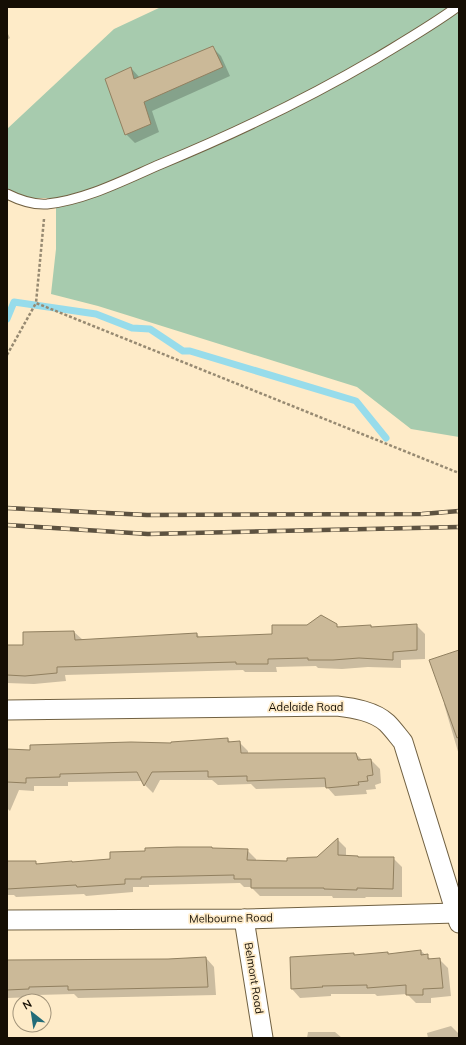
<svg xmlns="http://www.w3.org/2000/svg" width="466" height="1045" font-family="Mulish,sans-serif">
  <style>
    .green { fill: #a7cbae }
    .shadow { fill: #0003 }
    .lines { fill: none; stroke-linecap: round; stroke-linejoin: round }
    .stream { stroke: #97dceb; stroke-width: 7 }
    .building { fill: #cbb998; stroke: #918060 }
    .service-casing { stroke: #716142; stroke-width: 11 }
    .minor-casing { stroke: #716142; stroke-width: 21 }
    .path { stroke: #978a72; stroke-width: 2.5; stroke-dasharray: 3 2; stroke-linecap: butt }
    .service { stroke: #fff; stroke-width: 9 }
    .minor { stroke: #fff; stroke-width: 19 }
    .rail-casing { stroke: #5d5240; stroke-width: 4.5 }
    .rail { stroke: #feebc8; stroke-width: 3; stroke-dasharray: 9; stroke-linecap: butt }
    .labels { text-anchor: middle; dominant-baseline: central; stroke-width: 3.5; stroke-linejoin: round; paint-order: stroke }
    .street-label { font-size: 11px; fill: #150e04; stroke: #feebc8 }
  </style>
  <rect width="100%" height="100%" fill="#feebc8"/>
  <!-- green -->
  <polygon class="green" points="161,7 459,7 459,437 411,429 357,387 98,306 51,294 56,249 56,198 24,198 7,190 7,129 114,29"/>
  <!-- shadow -->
  <g class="shadow">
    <polygon points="7,32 10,38 7,40"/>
    <polygon points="212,47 221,56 230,76 152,111 159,132 135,143 126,134 131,68 140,78"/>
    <polygon points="336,625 339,627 371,626 373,628 416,625 425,634 425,659 401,660 401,668 368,667 342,669 318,668 316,666 276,667 277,672 245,672 243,670 65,675 66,681 34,684 7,683 7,646 24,646 74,632 83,640 197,634 200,638 273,635"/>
    <polygon points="459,651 459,755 444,704 445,703"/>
    <polygon points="228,739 231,743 239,742 248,751 248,754 356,754 363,761 371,760 380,769 381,783 375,785 376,789 366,790 367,794 335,796 327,787 256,789 251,784 218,785 212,780 160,780 153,793 145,785 142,781 68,782 68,786 34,786 34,791 19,790 10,811 7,808 7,750 30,751 172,744"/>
    <polygon points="338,840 346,848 346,857 359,858 393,858 402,867 402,897 366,897 365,898 333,898 332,896 260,896 251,887 244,887 240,883 149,885 149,887 133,887 133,892 86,896 84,894 16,897 14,895 7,895 7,861 35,862 39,865 73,863 213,849 247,850 256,859 256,861 288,862 317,858"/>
    <polygon points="421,951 432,960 439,959 448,968 451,996 431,998 431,1003 416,1003 407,994 377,996 375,994 331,994 331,996 300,998 292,989 291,958 353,954 355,956 387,953 389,955"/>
    <polygon points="206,958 214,967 216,995 78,998 74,994 37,995 37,997 7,998 7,961 168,960"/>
    <polygon points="451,1026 459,1034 459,1038 428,1038 427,1033"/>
    <polygon points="308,1032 335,1032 342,1038 307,1038"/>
  </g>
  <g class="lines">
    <!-- stream -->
    <polyline class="stream" points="7,319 14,302 96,314 132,328 150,329 183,351 190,351 356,401 386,438"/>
  </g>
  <!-- building -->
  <g class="building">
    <polygon points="213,46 223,67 144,102 151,124 125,135 105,79 131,67 134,79"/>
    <polygon points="321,615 337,624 337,627 371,625 371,627 417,624 417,650 393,652 393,660 359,658 333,660 308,660 308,658 268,659 268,664 236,664 236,662 57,667 57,673 25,676 7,675 7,645 23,645 23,632 74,631 75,640 197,633 197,637 272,634 272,625 307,625"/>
    <polygon points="459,650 459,737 457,738 429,660"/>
    <polygon points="228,738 228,742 240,741 241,753 356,753 358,760 371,759 373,775 367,776 368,781 358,782 359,785 326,788 325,778 247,781 247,776 208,777 208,771 152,772 144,786 137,772 60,774 60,777 26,778 26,783 7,782 7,749 30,750 30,745 131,742 171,743 171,742"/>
    <polygon points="338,838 338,855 358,856 358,857 394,857 393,889 357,888 357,890 324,889 324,888 251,888 251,879 234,879 234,875 141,877 141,879 125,879 125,884 77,887 76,885 7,889 7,861 36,861 36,864 72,861 72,862 110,859 110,852 145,851 145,848 177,847 212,847 212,848 248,849 247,860 287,861 287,858 317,857"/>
    <polygon points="421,950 421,955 428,954 428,959 440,958 443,988 423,989 423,995 406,995 406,985 367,988 367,985 322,986 323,987 291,989 290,957 354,953 354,955 388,952 388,954"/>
    <polygon points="206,957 208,987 68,990 68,986 29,987 29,989 7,990 7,960 168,959"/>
  </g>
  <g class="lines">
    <defs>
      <path id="service" d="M7 194C19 200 33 205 47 204 86 200 126 179 161 164 236 133 305 100 375 59 403 42 431 26 457 7"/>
      <g id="minor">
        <path d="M7 710 337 706C353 708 374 711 387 723 393 729 398 736 403 742L459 923"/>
        <polyline points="244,919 263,1038"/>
        <polyline points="7,920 244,919 456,913"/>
      </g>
    </defs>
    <!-- service casing -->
    <use href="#service" class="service-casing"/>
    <!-- minor casing -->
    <use href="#minor" class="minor-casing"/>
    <!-- path -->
    <g class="path">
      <polyline points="44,219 36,303 459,473"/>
      <polyline points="7,355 36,303"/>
    </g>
    <!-- service -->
    <use href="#service" class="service"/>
    <!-- minor -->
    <use href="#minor" class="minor"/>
    <defs>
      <g id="rail">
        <polyline points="7,508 147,515 422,514 459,511"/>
        <polyline points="7,525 148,534 459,527"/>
      </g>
    </defs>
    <!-- rail casing -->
    <use href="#rail" class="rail-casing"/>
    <!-- rail -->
    <use href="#rail" class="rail"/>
  </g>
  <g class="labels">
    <!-- street labels -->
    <g class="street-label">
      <text x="306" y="707">Adelaide Road</text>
      <text transform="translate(231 918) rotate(-1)">Melbourne Road</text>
      <text transform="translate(254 978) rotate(81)">Belmont Road</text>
    </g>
  </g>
  <!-- border -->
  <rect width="466" height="1045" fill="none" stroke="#150e04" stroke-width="16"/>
  <!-- north arrow -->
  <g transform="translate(32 1013) rotate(330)"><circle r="19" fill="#feebc8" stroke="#a1937a"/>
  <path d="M0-3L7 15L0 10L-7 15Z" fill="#236c78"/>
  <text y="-6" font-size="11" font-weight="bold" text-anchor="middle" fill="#150e04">N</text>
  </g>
</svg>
